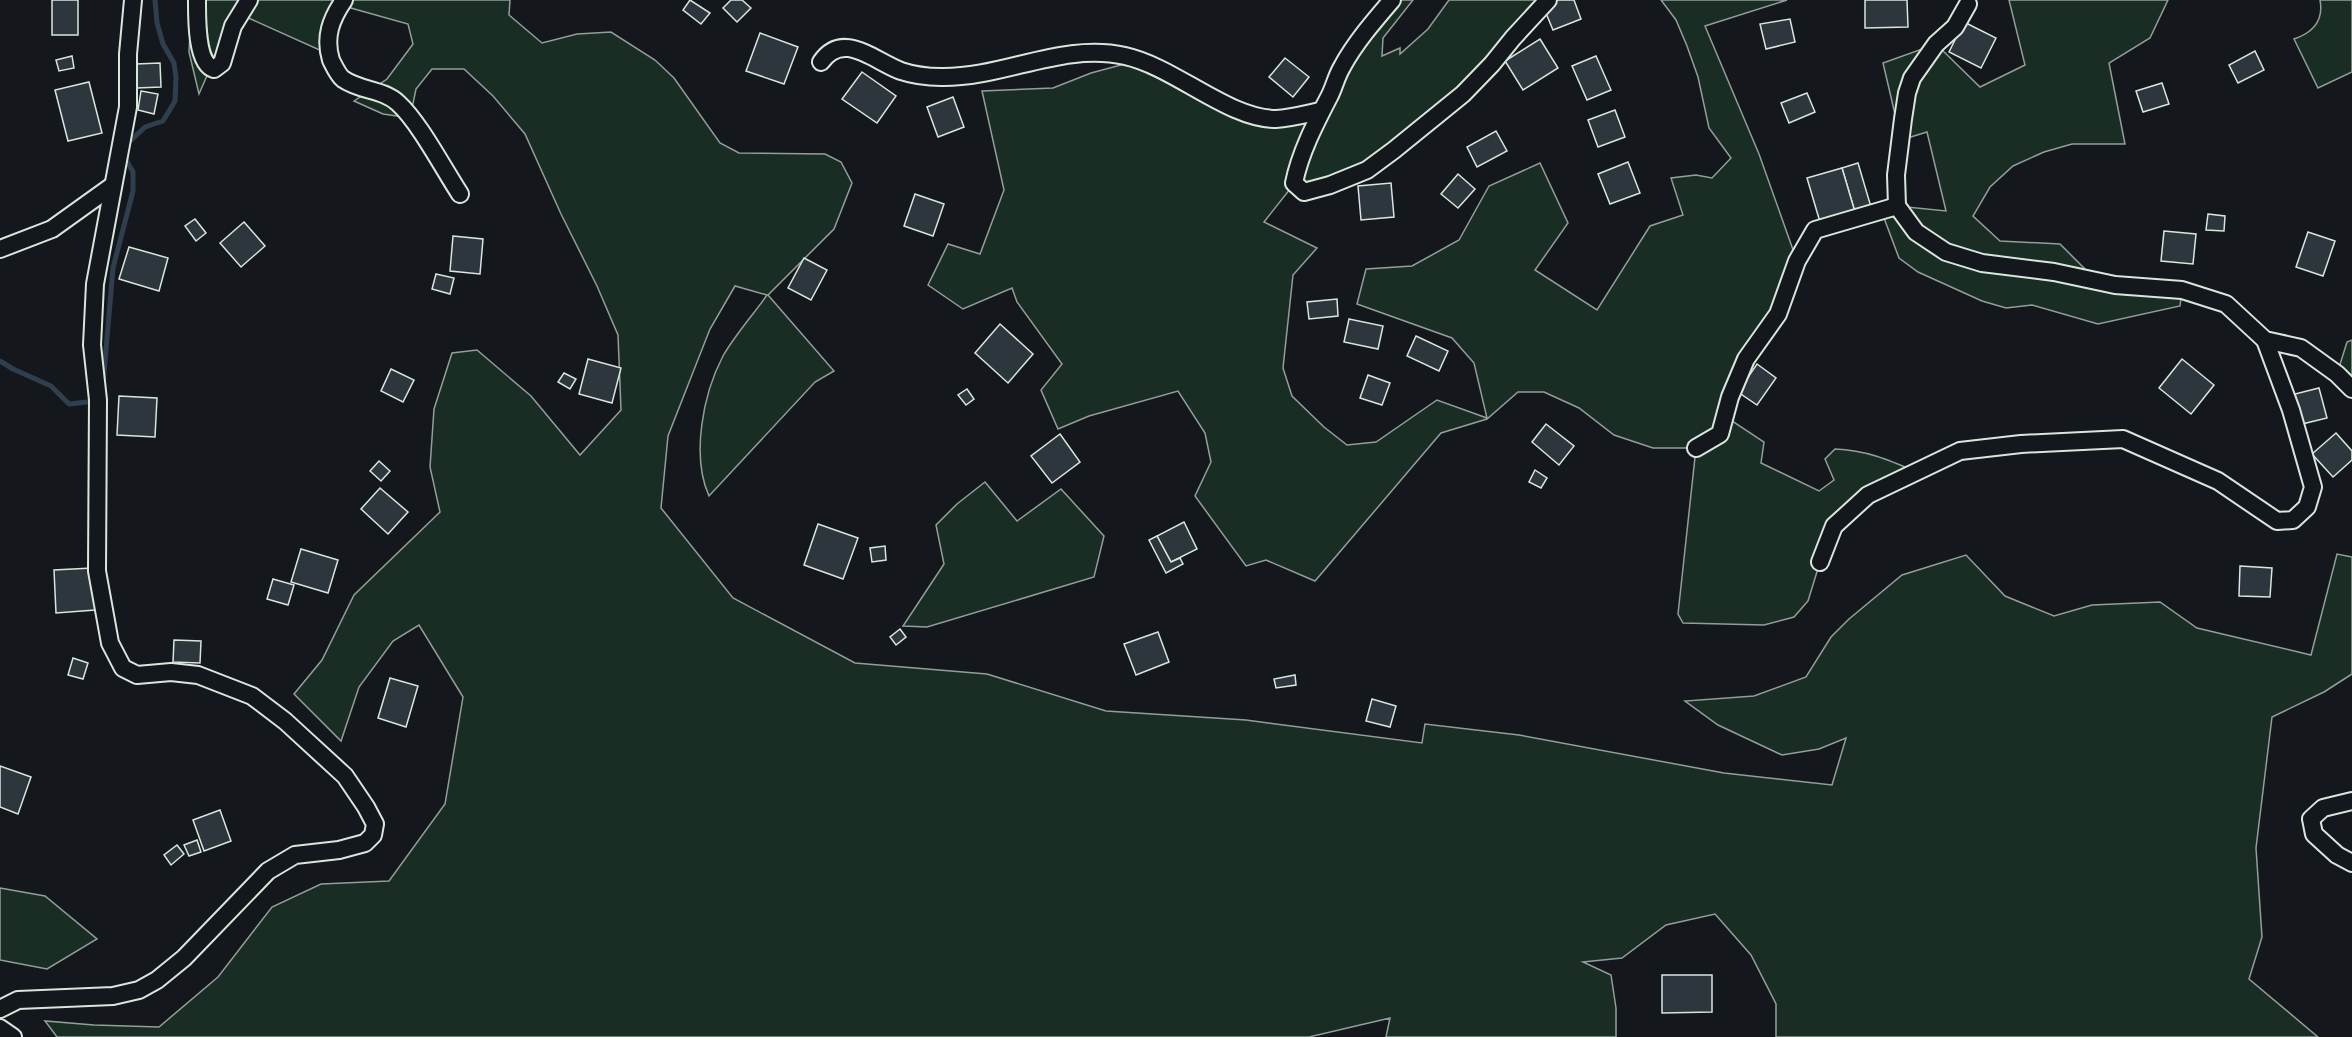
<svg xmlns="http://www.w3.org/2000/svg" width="2352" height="1037" font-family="'DejaVu Sans',sans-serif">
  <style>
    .green { fill: #1a2d24; stroke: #939e99; stroke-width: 1.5 }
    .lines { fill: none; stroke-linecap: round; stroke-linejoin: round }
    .stream { stroke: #2f3f4d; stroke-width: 5 }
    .building { fill: #2c363c; stroke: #d8e6dc; stroke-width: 1.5 }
    .minor-casing { stroke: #d8e6dc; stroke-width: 20 }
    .minor { stroke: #14181c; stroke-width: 16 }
  </style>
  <rect width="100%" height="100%" fill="#14181c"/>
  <!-- green -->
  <g class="green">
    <path d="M192 0H510L509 15 542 43 577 34 611 32 655 60 674 78 720 143 739 153 825 154 841 162 852 183 834 229 768 295 834 371 815 382 709 496C691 456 703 394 723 356 735 335 753 315 767 295L735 286 710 329 668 436 661 508 733 598 855 663 987 674 1106 711 1246 720 1422 743 1425 724 1519 735 1724 773 1832 785 1846 738 1819 749 1782 755 1718 725 1685 701 1754 696 1806 677 1831 637 1849 619 1902 575 1966 555 2005 596 2054 616 2092 605 2160 602 2197 628 2311 655 2337 554 2352 557V674L2324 692 2272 717 2256 848 2262 937 2249 979 2318 1037H1776V1004L1751 955 1715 914 1666 925 1622 958 1583 962 1611 975 1616 1008V1037H1386L1390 1018 1309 1037H57L45 1021 94 1025 159 1027 218 977 272 907 321 884 389 881 445 804 463 697 419 625 393 641 359 687 341 741 294 694 322 660 354 595 440 512 430 467 434 409 452 353 477 350 531 396 580 455 621 410 618 335 597 286 561 214 525 134 493 96 464 69H432L416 89 410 118 383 114 354 101 387 79 413 44 408 24 340 5 324 52 235 12 199 94 189 52Z"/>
    <path d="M1392 0H1413L1383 38 1382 56 1400 48V54L1428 29 1449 0H1548L1394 150 1330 185 1294 184 1264 222 1317 248 1293 275 1283 368 1292 396 1324 427 1347 445 1376 442 1437 400 1487 418 1474 363 1452 338 1357 304 1366 269 1412 266 1459 240 1489 186 1540 163 1568 223 1535 270 1597 310 1650 226 1683 215 1671 178 1696 175 1712 178 1731 158 1709 128 1698 77 1687 46 1676 20 1661 0H1787L1705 26 1759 154 1797 261 1746 359 1726 417 1764 442 1761 463 1819 491 1834 480 1825 459 1835 449C1866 450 1889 460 1917 472L1834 526 1820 562 1808 601 1794 617 1764 625 1683 623 1678 614 1696 448H1653L1614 435 1579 408 1544 392H1518L1487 419 1441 433 1315 581 1266 560 1246 566 1195 496 1211 462 1205 433 1178 391 1089 416 1058 429 1041 390 1062 364 1017 302 1012 288 963 309 928 285 948 244 980 254 1004 190 982 91 1053 88 1091 73 1132 62 1237 114 1320 110Z"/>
    <polygon points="2009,0 2168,0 2150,38 2109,63 2125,144 2072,144 2044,152 2013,166 1990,187 1973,216 2000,241 2060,244 2097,281 2182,290 2180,306 2098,324 2032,305 2006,308 1982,301 1918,272 1899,258 1881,210 1897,206 1946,211 1927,132 1901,140 1883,63 1936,44 1980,87 2025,65"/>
    <path d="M2320 0H2352V72L2318 88 2294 39C2312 33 2324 21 2320 0Z"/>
    <polygon points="2352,340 2352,389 2337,374 2347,342"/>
    <polygon points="985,482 1017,521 1061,489 1104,536 1094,577 927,627 903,626 944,564 936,525 957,504"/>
    <polygon points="0,888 45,896 97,939 47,969 0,960"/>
  </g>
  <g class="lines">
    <!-- stream -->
    <g class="stream">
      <polyline points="127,144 145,127 163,121 175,101 176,77 174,63 163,44 157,23 155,0"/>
      <polyline points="0,361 13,369 51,386 69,404 96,401"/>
      <polyline points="103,385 113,268 133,191 133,172 125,158 126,153"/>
    </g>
  </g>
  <!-- building -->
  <g class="building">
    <rect x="52" y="0" width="26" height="35"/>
    <polygon points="690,0 710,13 701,24 683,10"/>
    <polygon points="731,0 742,0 751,8 737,22 723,8"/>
    <polygon points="1558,0 1574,0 1581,19 1553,30 1543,6"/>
    <polygon points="1865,0 1907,0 1908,27 1865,28"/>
    <polygon points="1790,19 1795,42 1766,49 1760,24"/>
    <polygon points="1964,22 1996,38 1981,68 1949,52"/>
    <polygon points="760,33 798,47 784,84 746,71"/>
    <polygon points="1540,39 1558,68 1523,90 1505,61"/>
    <polygon points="2255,51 2264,70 2238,83 2229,65"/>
    <polygon points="72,56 74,68 59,71 56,60"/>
    <polygon points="1596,56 1611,90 1587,100 1572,66"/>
    <polygon points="1285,58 1309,77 1293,97 1269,77"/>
    <polygon points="160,63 161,87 137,88 136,64"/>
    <polygon points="862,72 896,96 877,123 842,99"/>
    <polygon points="89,82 102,133 68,141 55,90"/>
    <polygon points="2162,83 2169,104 2143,112 2136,91"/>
    <polygon points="141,91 158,94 154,114 138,110"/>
    <polygon points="1807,93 1815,112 1789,123 1781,103"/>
    <polygon points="953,97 964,127 938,137 927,107"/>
    <polygon points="1615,110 1625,137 1598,147 1588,120"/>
    <polygon points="1496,131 1507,151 1477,167 1467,147"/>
    <polygon points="1628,162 1640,193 1610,204 1598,174"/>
    <polygon points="1858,163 1871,207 1855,212 1842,168"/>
    <polygon points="1842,168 1855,212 1820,222 1807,178"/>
    <polygon points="1458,174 1475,189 1458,208 1441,194"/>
    <polygon points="1391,183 1394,217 1361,220 1358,186"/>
    <polygon points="915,194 944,204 933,236 904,226"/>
    <polygon points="2208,214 2225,216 2224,231 2206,230"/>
    <polygon points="195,219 206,233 196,241 185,226"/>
    <polygon points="244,222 265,246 241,267 220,243"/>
    <polygon points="2164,231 2196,234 2193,264 2161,261"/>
    <polygon points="2308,232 2335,241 2323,276 2296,267"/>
    <polygon points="453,236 483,239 480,274 450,271"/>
    <polygon points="129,247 168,258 159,291 119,279"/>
    <polygon points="804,258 827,270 811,300 788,288"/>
    <polygon points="436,274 454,278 450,294 432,289"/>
    <polygon points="1337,299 1338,316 1309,319 1307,302"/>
    <polygon points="1349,319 1383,326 1378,349 1344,342"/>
    <polygon points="1000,324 1033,354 1008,383 975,353"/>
    <polygon points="1416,336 1448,351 1439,371 1407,356"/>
    <polygon points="588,359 621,368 612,403 579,394"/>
    <polygon points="2182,359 2214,385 2191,414 2159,388"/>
    <polygon points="1757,364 1776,378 1757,405 1738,392"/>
    <polygon points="391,369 414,380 403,402 381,391"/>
    <polygon points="564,373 576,379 570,389 558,382"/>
    <polygon points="1368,375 1390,383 1382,405 1360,398"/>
    <polygon points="2319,388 2327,418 2302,424 2295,394"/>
    <polygon points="967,389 974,399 966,405 958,395"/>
    <polygon points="119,396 157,398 155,437 117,435"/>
    <polygon points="1546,424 1574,446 1559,465 1532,442"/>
    <polygon points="2336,433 2352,451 2352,460 2333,477 2312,454"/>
    <polygon points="1060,434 1080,462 1052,483 1031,456"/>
    <polygon points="379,461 390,471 381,481 370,471"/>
    <polygon points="1535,470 1547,478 1541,488 1529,482"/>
    <polygon points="380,488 408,512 388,534 361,509"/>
    <polygon points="1184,522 1197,549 1171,562 1157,536"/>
    <polygon points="818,524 858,538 843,579 804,565"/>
    <polygon points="1157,536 1171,562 1180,558 1183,564 1166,573 1149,540"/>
    <polygon points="885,546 886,560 872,562 870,548"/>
    <polygon points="301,549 338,560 328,593 291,582"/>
    <polygon points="2240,566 2272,568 2270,597 2239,596"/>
    <polygon points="92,568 95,610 56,613 54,570"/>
    <polygon points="273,579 294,585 288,605 267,599"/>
    <polygon points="900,629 906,637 896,645 890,637"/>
    <polygon points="1158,632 1169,662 1136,675 1124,644"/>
    <polygon points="174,640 201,641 200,663 173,662"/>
    <polygon points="73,658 88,663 83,679 68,675"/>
    <polygon points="1295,675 1296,685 1276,688 1274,679"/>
    <polygon points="390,678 418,686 406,727 378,718"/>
    <polygon points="1372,699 1396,706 1390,727 1366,721"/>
    <polygon points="0,766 31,777 18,814 0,807"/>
    <polygon points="220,810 231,841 204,851 193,820"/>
    <polygon points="197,840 201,852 189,856 184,845"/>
    <polygon points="177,845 184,854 171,865 164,855"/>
    <polygon points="1662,975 1712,975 1712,1012 1662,1013"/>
  </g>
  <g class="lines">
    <defs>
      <g id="minor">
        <path d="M197 0C197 16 196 64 214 69L222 63 233 26 249 0"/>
        <path d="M344 0C331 19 324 37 331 60 334 66 338 75 343 79 360 91 383 89 398 103 419 122 443 168 460 194"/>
        <path d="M1392 0C1374 21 1355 43 1342 67 1336 77 1334 88 1329 97 1315 124 1300 153 1294 183L1304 192 1330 185 1367 170 1394 150 1463 94 1492 64 1513 38 1548 0"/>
        <path d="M821 62C843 30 874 61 901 71 913 75 928 77 941 77 1004 78 1062 42 1125 56 1175 67 1228 119 1276 119 1291 118 1306 114 1320 111"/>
        <polyline points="1897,206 1896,175 1903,119 1907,93 1912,78 1936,44 1955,27 1968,4"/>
        <polyline points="0,249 52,229 112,186"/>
        <polyline points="1696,448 1720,434 1730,397 1746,359 1778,314 1797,261 1815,230 1897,206 1916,232 1946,252 1982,263 2054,272 2115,285 2182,290 2226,304 2265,340 2301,348 2337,374 2352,389"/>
        <polyline points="1820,562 1834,526 1868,495 1960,451 2021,444 2123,439 2218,481 2277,521 2293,520 2307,507 2313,487 2291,410 2265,340"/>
        <polyline points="2352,801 2323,808 2311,819 2314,834 2337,855 2352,863"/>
        <polyline points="0,1009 18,1000 113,996 139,990 157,980 184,958 268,871 295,855 339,850 365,843 373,835 375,824 366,807 345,776 285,721 252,696 198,675 171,672 137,675 123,668 110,643 97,571 98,400 92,345 95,284 128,107 128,54 133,0"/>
        <polyline points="0,1028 13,1037"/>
      </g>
    </defs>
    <!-- minor casing -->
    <use href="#minor" class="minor-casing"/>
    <!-- minor -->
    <use href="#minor" class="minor"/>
  </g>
</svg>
